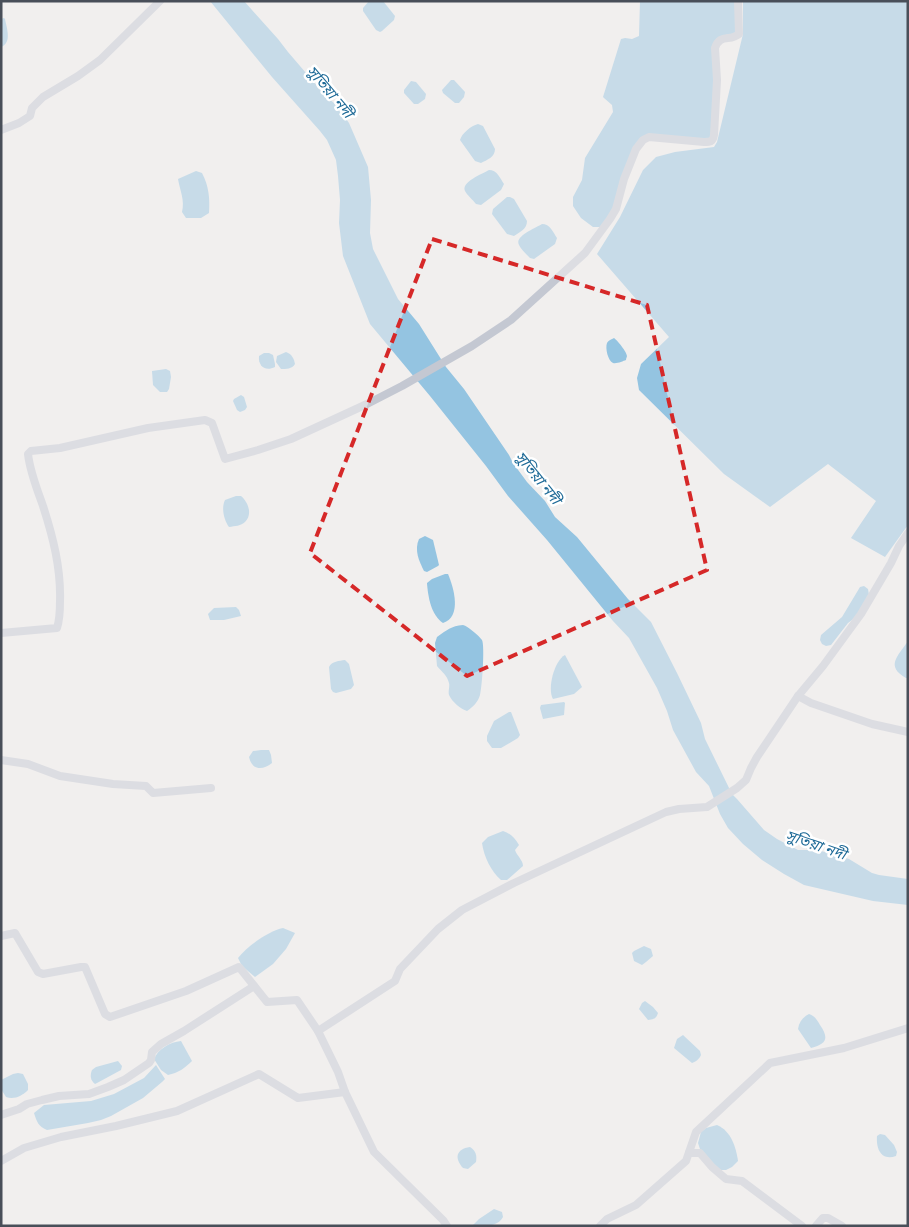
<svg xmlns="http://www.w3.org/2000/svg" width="909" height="1227" font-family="'Fira Sans','Noto Sans Bengali',sans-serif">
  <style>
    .water { fill: #94c4e1 }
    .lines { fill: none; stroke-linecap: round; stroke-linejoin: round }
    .minor { stroke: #c4c8d2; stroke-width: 8 }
    .marked { fill: none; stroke: #d62828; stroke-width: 4; stroke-dasharray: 10 6; stroke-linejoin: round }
    .labels { text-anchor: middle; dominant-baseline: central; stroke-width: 5; stroke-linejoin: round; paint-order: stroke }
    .water-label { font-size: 15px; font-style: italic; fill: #1e6a97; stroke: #fff }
  </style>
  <rect width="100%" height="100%" fill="#f1efee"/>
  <!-- water -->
  <g class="water">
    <polygon points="210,1 244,1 278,39 288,52 324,94 336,105 349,123 368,167 371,200 370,233 373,249 398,299 419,324 446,367 464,389 509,455 513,463 527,482 545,501 555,517 577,537 628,599 651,622 677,673 701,723 705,739 732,794 737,799 764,830 777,839 798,850 817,850 825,852 849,859 872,873 879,875 908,879 908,905 873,901 804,885 784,874 762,860 743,844 728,828 720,814 709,786 696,772 673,730 667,711 657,688 629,638 613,621 547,540 508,496 486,466 430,396 370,324 343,256 339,223 340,200 338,176 336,160 327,140 320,131 272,77"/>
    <polygon points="369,1 383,1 395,16 394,20 382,31 380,32 376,30 363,11 363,8"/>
    <polygon points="640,1 737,1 735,34 717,38 711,139 645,137 622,178 610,217 601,227 593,227 581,218 573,206 573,197 582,180 585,158 613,112 612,105 604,98 603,97 621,39 625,38 632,39 639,36"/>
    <polygon points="743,1 908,1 908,525 885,557 851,538 876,501 828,464 770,507 724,474 639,390 637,378 641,364 669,337 597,254 620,217 643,170 656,157 675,152 714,147 717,142 743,34"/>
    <path d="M4 18 5 19C7 29 12 43 1 47V19Z"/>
    <polygon points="451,80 454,80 465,92 464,97 459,103 455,103 443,93 442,90"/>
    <polygon points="411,81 416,82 426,94 425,99 418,104 414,104 404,93 404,90"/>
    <path d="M478 124 483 126 495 149C495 157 487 160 481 163L475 161 460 140C462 133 471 126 478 124Z"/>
    <path d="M489 170C497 170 500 178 504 184L501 190 481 205 476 204C473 200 467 195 465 191 461 182 482 174 489 170Z"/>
    <path d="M196 171 202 173C209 186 210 199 209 213L201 218H186L182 212C185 200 180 191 178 179Z"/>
    <path d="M507 197H510L514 199 527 221C527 229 520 232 514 236L507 234 492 214 493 209Z"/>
    <path d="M542 224C550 224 553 232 557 238L555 244 534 259 530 258C526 254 521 249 519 245 514 236 536 228 542 224Z"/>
    <path d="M614 338C617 340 627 352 627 356 627 357 626 358 626 360 623 361 617 364 613 363 608 361 605 348 607 343 609 340 610 340 614 338Z"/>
    <path d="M286 352C292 354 294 359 295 364 292 369 286 369 281 369L276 362 277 356Z"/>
    <path d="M264 353H269L273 355 275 364V367C265 372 258 366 259 356Z"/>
    <polygon points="166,369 170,371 171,377 169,389 167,392 160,392 153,385 152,371"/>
    <polygon points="241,395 244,397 247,407 245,410 240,412 237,410 233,401 234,399"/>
    <path d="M236 496H241C248 502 253 514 245 522 241 526 235 526 229 527 224 520 221 508 225 500Z"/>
    <path d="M425 536 433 540 439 565 438 566 427 572 424 571C419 561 414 550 419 539Z"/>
    <path d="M445 574H448C454 588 462 617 443 623 431 615 428 597 427 583L432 579Z"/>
    <polygon points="864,586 868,589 869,595 856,617 848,623 831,645 826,646 822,644 820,640 821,635 842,617 860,587"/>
    <polygon points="236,607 239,610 241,616 224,620 210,620 208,614 214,608"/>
    <path d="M463 625C468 626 479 636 482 640 485 646 482 688 480 695 478 702 473 707 467 711 461 709 452 702 449 695 448 691 450 686 449 683 447 675 442 672 437 666L435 643 437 637C447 630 451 626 463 625Z"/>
    <path d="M908 641 907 662 908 663V678H906C885 666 898 656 908 641Z"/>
    <path d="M565 655 582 687 574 694 553 699C547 689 554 661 565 655Z"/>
    <path d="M345 660 349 664 354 685 351 689 336 693 333 692 331 689 329 667C332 661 339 661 345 660Z"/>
    <polygon points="564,702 565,703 564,715 543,719 540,708 541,705"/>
    <polygon points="509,712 511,712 520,735 518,738 501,748 492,748 487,741 487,736 494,721"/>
    <path d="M261 750H269L271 755 272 763C262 771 252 770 249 757L253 751Z"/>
    <path d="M503 831C510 833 515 838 519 845L515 850C517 856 523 860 523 866L507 880H501C491 871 484 857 482 843L488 837Z"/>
    <path d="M283 928 295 933 286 949 273 964 255 977 242 966 238 958C247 946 269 931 283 928Z"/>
    <polygon points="644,946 651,949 653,956 646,962 642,965 634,961 632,953 634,951"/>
    <path d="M645 1001 653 1007 658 1013C656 1019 654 1019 648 1020L639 1009 642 1003Z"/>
    <path d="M809 1014C815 1016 817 1020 820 1025 829 1038 827 1044 811 1048L798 1029C799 1022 803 1017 809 1014Z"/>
    <path d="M683 1035 700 1051 701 1055C699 1059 697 1061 692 1063L674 1048 677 1039Z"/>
    <path d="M181 1041 192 1061C185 1068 178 1073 168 1075L161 1070 154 1059C158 1049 170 1042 181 1041Z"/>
    <path d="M118 1061 122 1066 121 1070 97 1083 95 1084C90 1080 90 1075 92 1070L96 1067Z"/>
    <path d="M156 1065 165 1079 162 1082 143 1098 111 1116 101 1120 88 1123 47 1130C38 1126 37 1122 34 1113L44 1105 91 1101 114 1094 144 1078Z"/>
    <path d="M18 1073 23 1074 28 1084V1090C22 1096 14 1100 6 1097L1 1089V1080L13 1074Z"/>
    <path d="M717 1125C731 1131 736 1147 738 1161L732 1167 726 1170H721L715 1167 700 1149 698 1143 701 1132 706 1128Z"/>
    <path d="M880 1134 885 1135 894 1145 897 1152 896 1156C881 1161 876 1149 877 1136Z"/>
    <path d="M470 1147C476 1151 477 1155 476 1162L468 1169 463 1168C454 1158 456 1149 470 1147Z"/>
    <path d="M494 1209 502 1212 503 1217C498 1227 484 1226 472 1226L479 1219Z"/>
  </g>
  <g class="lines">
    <!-- minor -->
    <g class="minor">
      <polyline points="1,130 19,123 30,116 32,108 43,97 78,76 100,60 160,1"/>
      <path d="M1 633 57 628C60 619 60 610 60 601 61 568 53 537 43 506 37 489 30 472 28 454L31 451 60 448 148 428 205 420 212 423 225 459 258 450 291 439 367 404 402 386 472 346 511 320 585 253 610 219 616 209 624 179 636 149 643 140 649 137 704 142C710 142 713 142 714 135L717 80 715 48C720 33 730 42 739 34L738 1"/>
      <polyline points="798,696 811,703 872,724 908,732"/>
      <polyline points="1,760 28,764 60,776 113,784 146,786 153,793 211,788"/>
      <polyline points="1,936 15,933 38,972 43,974 81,967 85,967 105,1014 110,1017 186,991 239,967 267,1002 297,1000 318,1031 338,1072 345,1092 374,1152 443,1220 447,1226"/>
      <polyline points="318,1031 395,981 400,969 438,929 462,910 514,883 666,812 679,809 707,807 737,788 746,780 751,768 757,757 798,696 823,666 861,614 891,563 899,546 908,533"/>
      <polyline points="1,1115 19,1109 27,1104 42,1100 59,1096 89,1094 108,1087 124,1080 149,1063 151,1060 152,1052 161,1044 184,1031 254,986"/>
      <polyline points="689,1153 700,1153 712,1167 726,1179 742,1181 802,1226"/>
      <polyline points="1,1161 24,1148 61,1137 116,1126 177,1111 259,1074 298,1098 345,1092"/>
      <polyline points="600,1226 607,1219 636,1205 686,1161 696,1132 770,1063 844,1048 908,1028"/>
      <polyline points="816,1226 823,1218 828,1218 842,1226"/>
    </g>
  </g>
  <!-- marked area -->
  <path d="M0 0H909V1227H0ZM432 239 647 305 707 570 467 676 310 553Z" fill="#f1efee" fill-opacity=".55" fill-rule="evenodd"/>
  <path class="marked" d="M432 239 647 305 707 570 467 676 310 553Z"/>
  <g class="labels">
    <!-- water labels -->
    <g class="water-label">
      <text transform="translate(330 92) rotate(50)">সুতিয়া নদী</text>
      <text transform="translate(538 478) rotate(51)">সুতিয়া নদী</text>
      <text transform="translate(816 845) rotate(19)">সুতিয়া নদী</text>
    </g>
  </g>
  <!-- border -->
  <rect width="909" height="1227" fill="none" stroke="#494f59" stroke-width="5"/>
</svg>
